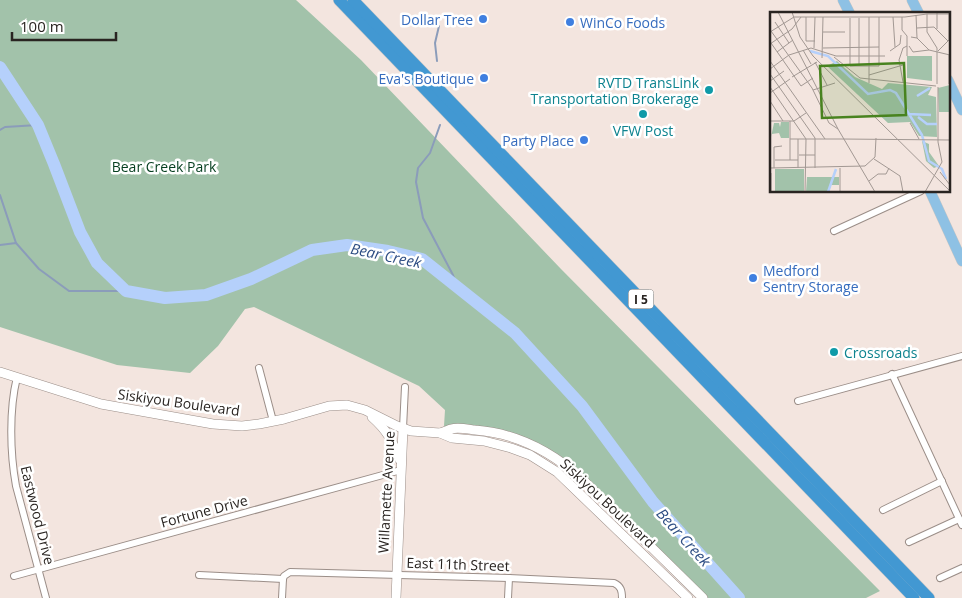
<svg xmlns="http://www.w3.org/2000/svg" width="962" height="598" font-family="'Open Sans',sans-serif">
  <style>
    .green { fill: #a2c2aa }
    .lines { fill: none; stroke-linecap: round; stroke-linejoin: round }
    .stream { stroke: #8b9cba; stroke-width: 2 }
    .river { stroke: #b5d0fb; stroke-width: 12 }
    .street-casing { stroke: #9b8e88; stroke-width: 8 }
    .secondary-casing { stroke: #9b8e88; stroke-width: 10 }
    .primary-casing { stroke: #c7c6c5; stroke-width: 11 }
    .highway-casing { stroke: #c7c6c5; stroke-width: 12 }
    .street { stroke: #fff; stroke-width: 6 }
    .secondary { stroke: #fff; stroke-width: 9 }
    .primary { stroke: #8ec1e4; stroke-width: 10 }
    .highway { stroke: #4298d2; stroke-width: 11 }
    .shop-dot { fill: #3f7fe0; stroke: #fff; stroke-width: 2 }
    .culture-dot { fill: #0f9aa8; stroke: #fff; stroke-width: 2 }
    .labels { text-anchor: middle; dominant-baseline: central; stroke-width: 5; stroke-linejoin: round; paint-order: stroke }
    .shield { fill: #fff; stroke: #696664; stroke-width: 1 }
    .shield-label { font-size: 12px; font-weight: bold; fill: #292421 }
    .shop-label { font-size: 14px; fill: #366cbe; stroke: #fff; text-anchor: end }
    .culture-label { font-size: 14px; fill: #0d838f; stroke: #fff; text-anchor: end }
    .park-label { font-size: 14px; fill: #053e1f; stroke: #fff }
    .street-label { font-size: 14px; fill: #292421; stroke: #fff }
    .water-label { font-size: 15px; font-style: italic; fill: #2f4e84; stroke: #fff }
    .inset-river { fill: none; stroke: #b5d0fb; stroke-width: 2.5 }
    .inset-road { fill: none; stroke: #a29893; stroke-width: 1 }
    .view { fill: #48831f; fill-opacity: 0.15; stroke: #48831f; stroke-width: 2.5 }
    .inset-edge { fill: none; stroke: #292421; stroke-width: 2.5 }
  </style>
  <rect width="100%" height="100%" fill="#f3e5df"/>
  <!-- green -->
  <polygon class="green" points="0,0 296,0 361,60 561,269 880,591 866,598 706,598 553,454 469,427 444,426 445,410 419,386 254,307 245,309 218,346 190,373 117,365 0,327"/>
  <g class="lines">
    <!-- stream -->
    <g class="stream">
      <polyline points="437,61 435,43 439,26"/>
      <polyline points="440,125 430,153 418,168 416,182 423,218 453,275 458,289"/>
      <polyline points="0,130 5,127 38,125"/>
      <polyline points="0,195 16,243"/>
      <polyline points="0,245 16,243 39,269 69,291 126,291"/>
    </g>
    <!-- river -->
    <polyline class="river" points="0,67 38,125 54,164 80,232 97,263 126,291 165,298 206,295 251,279 312,250 347,245 388,251 422,259 515,333 582,406 653,502 739,598"/>
    <defs>
      <g id="street">
        <polyline points="834,231 921,191"/>
        <polyline points="259,368 273,421"/>
        <polyline points="892,374 962,525"/>
        <path d="M17 377C9 410 10 453 16 486L46 598"/>
        <polyline points="798,401 962,356"/>
        <polyline points="403,428 405,387"/>
        <polyline points="883,510 942,481"/>
        <polyline points="909,542 959,519"/>
        <polyline points="199,575 283,579"/>
        <polyline points="14,576 401,470"/>
        <polyline points="940,578 962,568"/>
        <path d="M282 598 283 579 284 576 290 572 509 578 614 583C621 586 622 591 622 598"/>
        <polyline points="508,598 509,578"/>
      </g>
      <g id="secondary">
        <polyline points="0,372 101,404 213,424 242,426 259,424 284,419 329,406 347,405 365,410 397,426 411,431 440,433 452,438 484,441 511,448 530,455 557,472 688,598"/>
        <path d="M372 417C388 431 392 441 400 460"/>
        <path d="M440 433C444 432 448 430 451 429 458 427 467 429 475 430 515 433 552 452 582 479L703 598"/>
        <polyline points="396,598 403,428"/>
      </g>
      <g id="primary">
        <polyline points="843,0 850,14"/>
        <polyline points="912,0 919,14"/>
        <polyline points="948,80 962,110"/>
        <polyline points="930,191 962,261"/>
      </g>
      <g id="highway">
        <polyline points="339,0 914,598"/>
        <polyline points="353,0 929,598"/>
      </g>
    </defs>
    <!-- street casing -->
    <use href="#street" class="street-casing"/>
    <!-- secondary casing -->
    <use href="#secondary" class="secondary-casing"/>
    <!-- primary casing -->
    <use href="#primary" class="primary-casing"/>
    <!-- highway casing -->
    <use href="#highway" class="highway-casing"/>
    <!-- street -->
    <use href="#street" class="street"/>
    <!-- secondary -->
    <use href="#secondary" class="secondary"/>
    <!-- primary -->
    <use href="#primary" class="primary"/>
    <!-- highway -->
    <use href="#highway" class="highway"/>
  </g>
  <!-- markers -->
  <g class="shop-dot">
    <circle cx="483" cy="19" r="5"/>
    <circle cx="570" cy="22" r="5"/>
    <circle cx="484" cy="78" r="5"/>
    <circle cx="584" cy="140" r="5"/>
    <circle cx="753" cy="278" r="5"/>
  </g>
  <g class="culture-dot">
    <circle cx="709" cy="90" r="5"/>
    <circle cx="643" cy="114" r="5"/>
    <circle cx="834" cy="352" r="5"/>
  </g>
  <g class="labels">
    <!-- shield labels -->
    <rect class="shield" x="628.5" y="289.5" width="25" height="19" rx="4"/>
    <g class="shield-label">
      <text x="641" y="299">I 5</text>
    </g>
    <!-- shop labels -->
    <g class="shop-label">
      <text x="473" y="19">Dollar Tree</text>
      <text x="580" y="22" text-anchor="start">WinCo Foods</text>
      <text x="474" y="78">Eva's Boutique</text>
      <text x="574" y="140">Party Place</text>
      <text x="763" y="270" text-anchor="start">Medford<tspan x="763" dy="16">Sentry Storage</tspan></text>
    </g>
    <!-- culture labels -->
    <g class="culture-label">
      <text x="699" y="82">RVTD TransLink<tspan x="699" dy="16">Transportation Brokerage</tspan></text>
      <text x="643" y="130" text-anchor="middle">VFW Post</text>
      <text x="844" y="352" text-anchor="start">Crossroads</text>
    </g>
    <!-- park labels -->
    <g class="park-label">
      <text x="164" y="166">Bear Creek Park</text>
    </g>
    <!-- street labels -->
    <g class="street-label">
      <text transform="translate(179 402) rotate(8)">Siskiyou Boulevard</text>
      <text transform="translate(386 492) rotate(-87)">Willamette Avenue</text>
      <text transform="translate(608 503) rotate(43)">Siskiyou Boulevard</text>
      <text transform="translate(204 511) rotate(-15)">Fortune Drive</text>
      <text transform="translate(38 515) rotate(76)">Eastwood Drive</text>
      <text transform="translate(458 564) rotate(2)">East 11th Street</text>
    </g>
    <!-- water labels -->
    <g class="water-label">
      <text transform="translate(386 255) rotate(12)">Bear Creek</text>
      <text transform="translate(684 537) rotate(48)">Bear Creek</text>
    </g>
  </g>
  <!-- overview -->
  <g transform="translate(770 12)">
    <rect width="180" height="180" fill="#f3e5df"/>
    <path d="M137 44H162V69L137 66ZM67 49 85 65 112 77 118 71 162 75 158 83 166 85 167 125 149 124 140 110 118 111 57 54ZM180 73V100H169L168 76ZM11 110H19V126H11L9 121 2 122 1 125 4 111H9L10 115ZM152 129 159 132V140L169 154 164 156 156 149ZM5 157H34V180H5ZM37 165H69V173H61L59 180H36Z" fill="#a2c2aa"/>
    <path class="inset-river" d="M40 39 58 44 98 82 120 78 126 81 152 123 159 149 172 157 176 167M147 84 160 76M138 102 161 103M148 105 157 112H167M58 180 66 157"/>
    <path class="inset-road" d="M8 0 68 117M22 0 30 25 43 44 180 179M157 2H179M36 5V29H45M123 5 125 35M132 5V18L137 24V44M80 6V54H109V5M89 6V54M5 10 19 31M147 16 164 15 178 29M167 17V0M1 19 42 76 59 111 68 117 105 180M0 20 24 5H135L157 2V20L167 36V72M53 20H75M141 25 147 26 146 3M147 26 159 38 180 43M1 31 31 74 43 66M0 32 22 17 31 5M139 34 143 40 159 38M44 36 45 5M53 36 109 35M33 38 41 52M120 39 130 32 131 23M168 39 179 28V0M7 40 23 28M179 43V72M64 45 90 66 166 74M52 46 53 5M0 49 55 127M45 50 57 73M0 57 19 43 41 36 66 44H115M0 62 45 126V156M99 63 133 53M22 65 47 50M0 69 14 59M133 70 129 48 133 36 137 34M99 71V5M0 75 36 127 35 180M43 78 65 71M0 81 20 67M0 89 13 109M0 109H24L36 101M20 109V148M140 111 149 127M20 127H72M72 127 180 128M29 143H45M104 147 130 164 133 180M5 148H28M0 156 95 154 105 145 106 126M4 156V135L12 134M28 156V127M70 156V180M170 160 180 173M99 169 108 162H116L119 156M1 180V161M155 180 172 150 168 130V75"/>
    <path class="view" d="M134 51 136 103 52 106 50 54Z"/>
    <rect width="180" height="180" class="inset-edge"/>
  </g>
  <!-- scale -->
  <path d="M12 32v8h104v-8" fill="none" stroke="#292421" stroke-width="2.5"/>
  <text x="20" y="32" font-size="15" fill="#292421" stroke="#ffffff" stroke-width="4" paint-order="stroke">100 m</text>
</svg>
